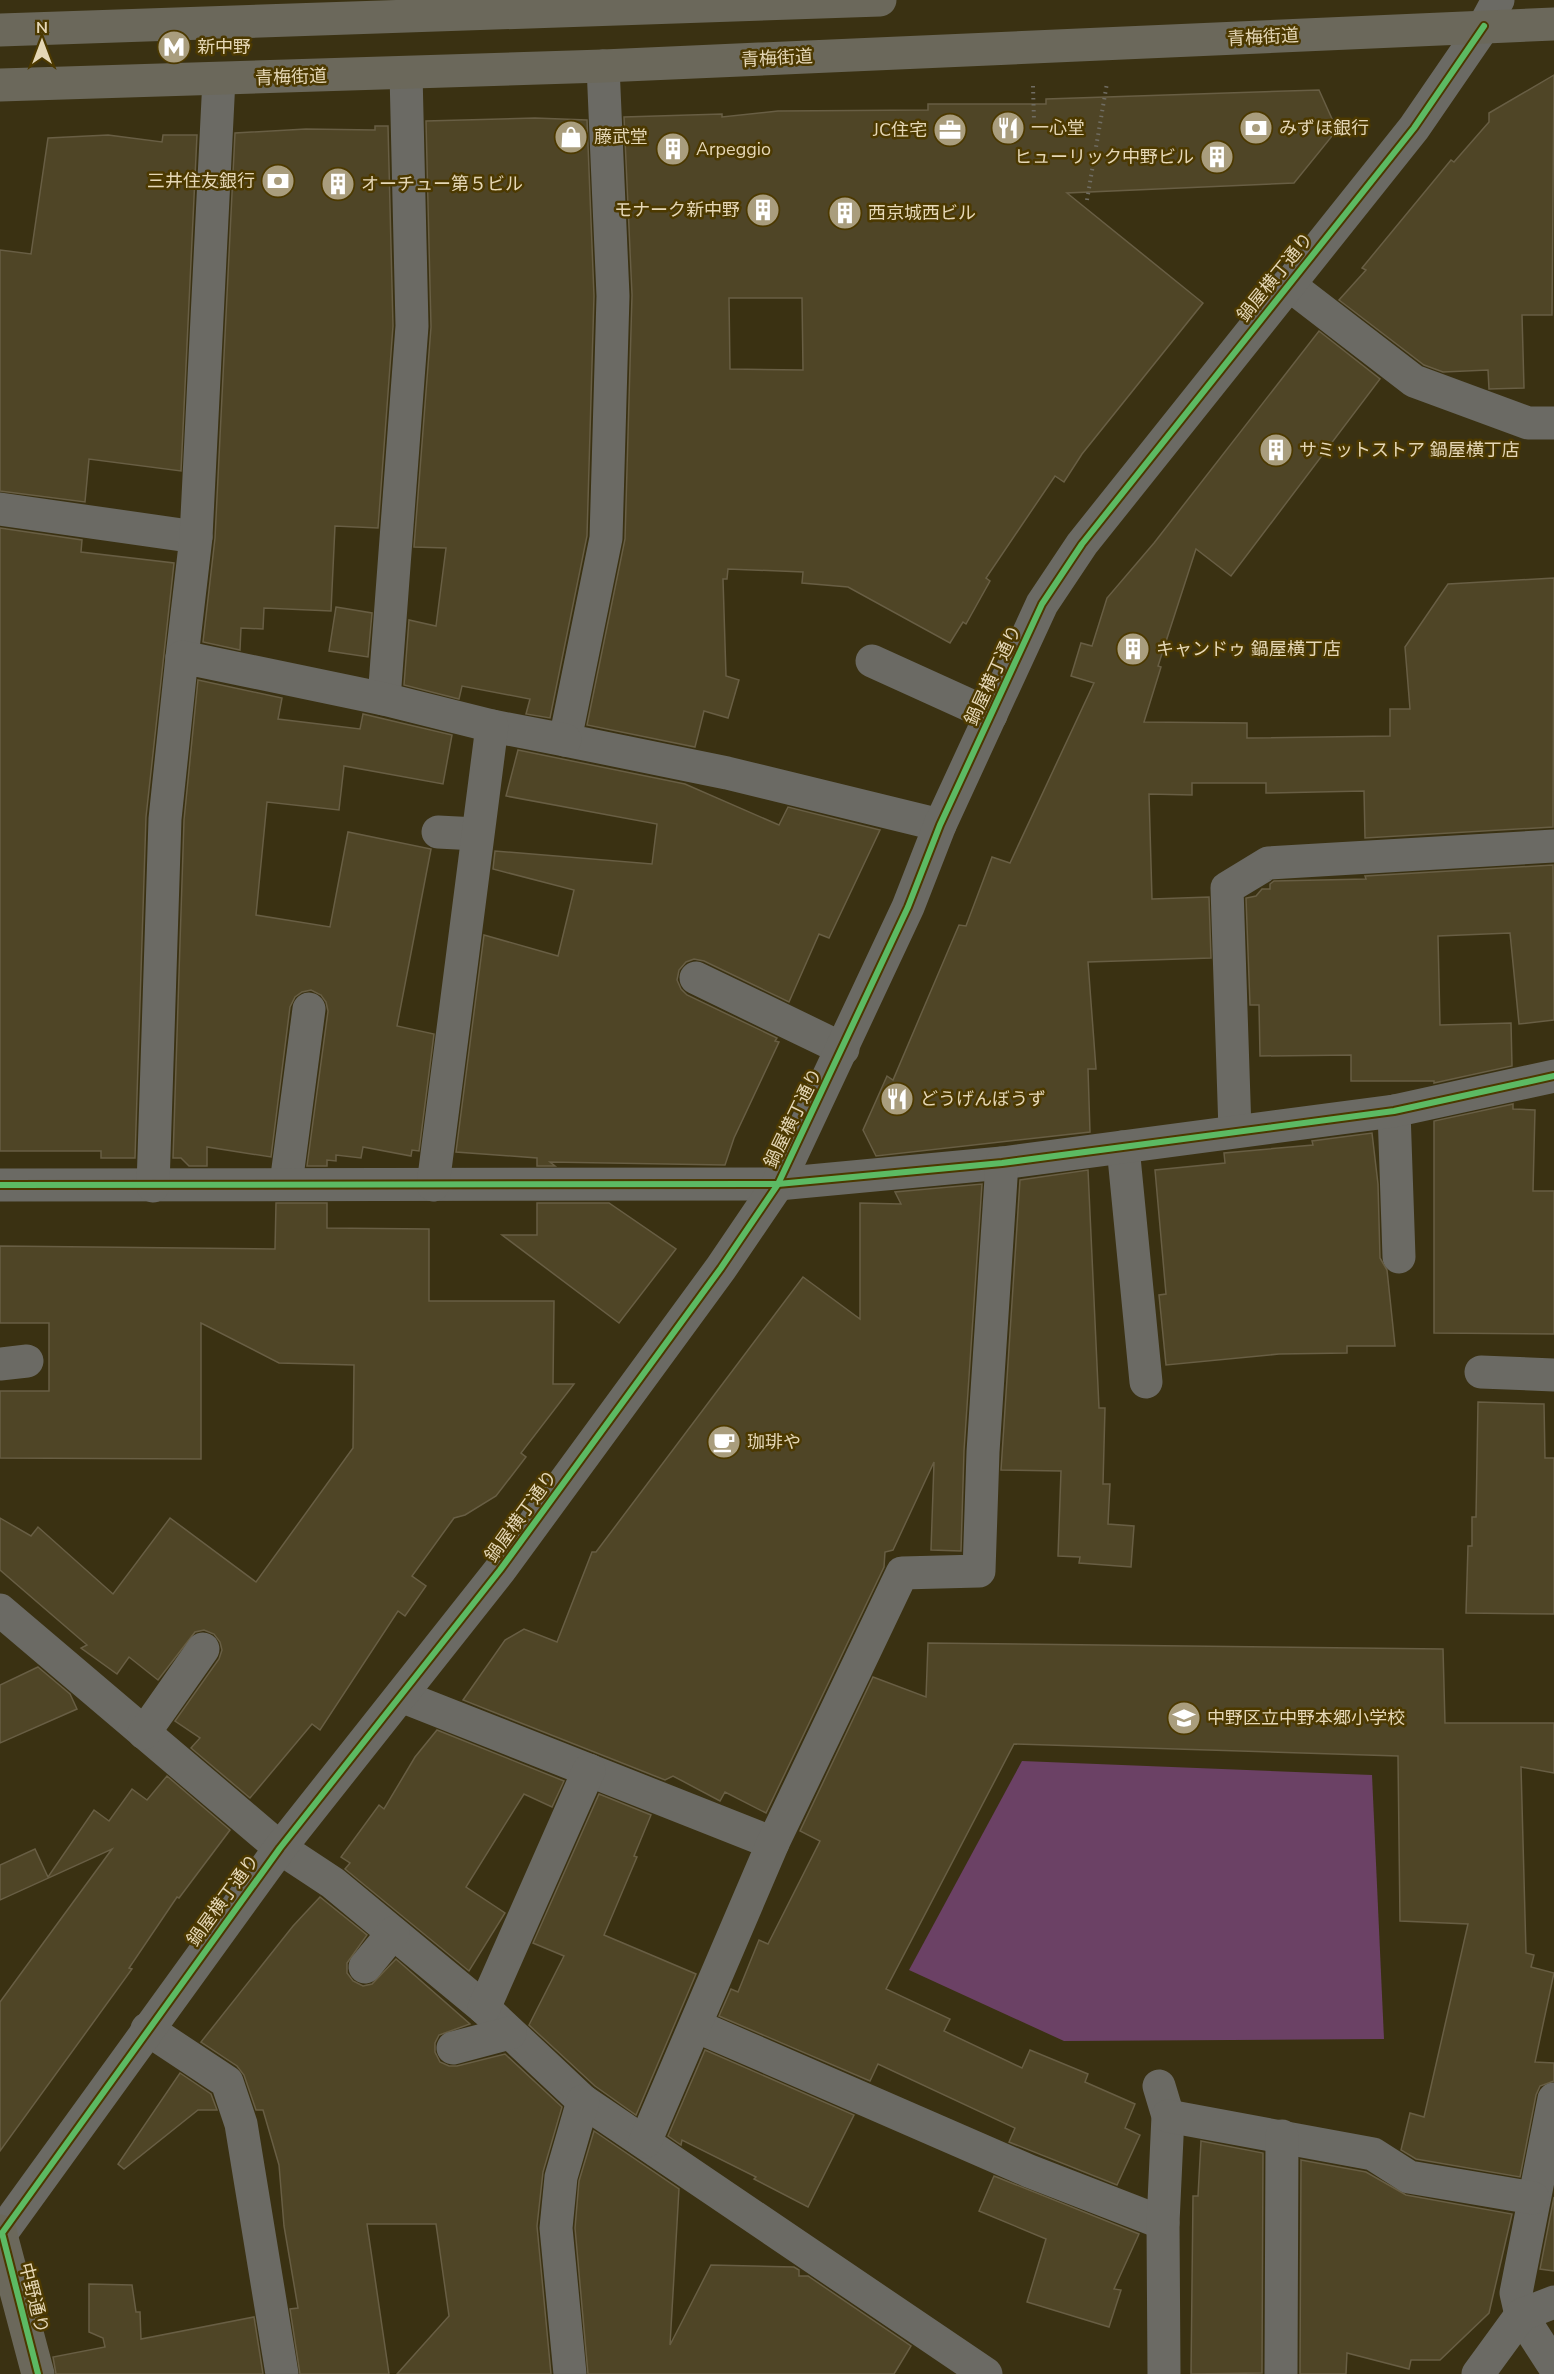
<svg xmlns="http://www.w3.org/2000/svg" width="1554" height="2374" font-family="'Nunito Sans','Noto Sans JP',sans-serif">
  <style>
    .green { fill: #6b4165 }
    .building { fill: #4f4526; stroke: #685e44; stroke-width: 1.5; fill-rule: evenodd }
    .lines { fill: none; stroke-linecap: round; stroke-linejoin: round }
    .path { stroke: #706d63; stroke-width: 4; stroke-dasharray: 1.5 4.5; stroke-linecap: butt }
    .minor { stroke: #6b6a64; stroke-width: 33 }
    .major { stroke: #6b685b; stroke-width: 33 }
    .cycleway-casing { stroke: #4c3900; stroke-width: 10 }
    .cycleway { stroke: #5cba63; stroke-width: 6 }
    .labels { text-anchor: middle; dominant-baseline: central; stroke-width: 5; stroke-linejoin: round; paint-order: stroke }
    .street-label { font-size: 18px; fill: #e5d7b6; stroke: #4c3900 }
    .poi-label { font-size: 18px; fill: #e5d7b6; stroke: #4c3900; text-anchor: start }
  </style>
  <rect width="100%" height="100%" fill="#3a3112"/>
  <!-- green -->
  <polygon class="green" points="1022,1761 1372,1775 1384,2039 1064,2041 909,1970"/>
  <!-- building -->
  <g class="building">
    <polygon points="1554,75 1552,315 1522,315 1524,388 1489,389 1488,370 1443,372 1424,365 1339,300 1366,270 1362,268 1451,160 1454,162 1489,122 1489,113"/>
    <path d="M1319 90 1337 130 1294 183 1067 193 1203 303 1082 454 1064 482 1055 476 986 578 990 581 966 624 963 622 950 643 848 587 802 583 803 572 728 569 727 579H723L726 676 739 680 728 718 704 711 695 747 587 725 625 539 632 295 624 117 722 114V117L778 111 928 110V104H1046V99ZM729 298H802L803 370 730 369Z"/>
    <polygon points="535,118 587,120 594,296 587,536 550,718 526,714 530,699 462,686 459,699 404,685 409,620 436,626 446,548 414,547 431,327 426,121"/>
    <polygon points="375,126 388,126 393,326 378,528 335,526 331,611 264,608 263,629 241,628 240,650 203,642 215,538 235,133 306,129 375,130"/>
    <polygon points="108,135 162,142 163,135 197,135 181,471 89,459 85,502 0,491 0,250 31,254 48,138"/>
    <polygon points="1319,331 1380,379 1231,576 1196,549 1158,666 1161,667 1144,722 1247,723 1247,738 1390,736 1390,709 1410,709 1405,647 1448,584 1554,578 1553,827 1365,838 1364,791 1266,793 1266,783 1192,783 1192,795 1149,794 1152,899 1209,897 1211,958 1088,962 1096,1069 1088,1069 1090,1132 876,1156 863,1130 887,1076 893,1080 959,925 966,926 992,857 1010,863 1094,683 1071,676 1081,643 1092,646 1107,598 1154,543"/>
    <polygon points="0,528 82,540 81,552 174,563 146,817 135,1158 101,1158 101,1151 0,1151"/>
    <polygon points="336,607 372,613 368,657 329,651"/>
    <polygon points="198,680 282,698 278,719 360,729 363,714 452,735 443,784 344,766 339,810 267,802 256,915 330,927 348,832 431,849 397,1026 434,1034 419,1151 412,1150 411,1156 363,1147 361,1158 336,1155 336,1161 327,1160 327,1166 307,1166 328,1011 326,1002 321,995 311,990 302,992 295,997 290,1007 271,1157 207,1147 207,1166 189,1166 181,1158 173,1158 184,820"/>
    <polygon points="518,750 685,784 779,825 788,807 880,830 829,938 819,934 789,1002 704,961 694,959 686,962 679,970 677,980 681,989 687,995 777,1038 775,1041 779,1042 734,1138 725,1165 550,1162 555,1166 537,1166 537,1158 456,1152 484,935 558,956 574,890 493,869 495,851 652,864 657,824 506,796"/>
    <polygon points="1553,865 1554,1020 1519,1024 1510,933 1438,936 1440,1025 1511,1023 1512,1066 1434,1083 1434,1081 1351,1081 1351,1055 1260,1056 1259,1005 1250,1005 1246,898 1256,896 1262,889 1270,889 1270,884 1274,881 1366,879 1365,876"/>
    <polygon points="1513,1104 1513,1109 1535,1110 1533,1191 1554,1191 1554,1334 1434,1333 1434,1121"/>
    <polygon points="1372,1133 1378,1184 1380,1258 1387,1270 1395,1346 1347,1346 1347,1353 1279,1354 1166,1365 1159,1295 1166,1294 1155,1170 1225,1163 1224,1153 1313,1145 1312,1141"/>
    <polygon points="1088,1170 1099,1408 1105,1408 1103,1484 1110,1484 1108,1524 1134,1526 1131,1567 1079,1563 1080,1557 1058,1556 1061,1471 1001,1470 1020,1180"/>
    <polygon points="982,1184 964,1451 961,1551 931,1550 934,1462 893,1550 885,1552 884,1567 766,1813 725,1792 720,1801 673,1776 665,1780 463,1700 505,1640 524,1629 557,1642 592,1552 596,1552 803,1277 860,1319 860,1203 901,1204 895,1192"/>
    <polygon points="276,1203 327,1203 327,1228 429,1229 429,1301 554,1301 553,1384 574,1384 521,1453 526,1457 496,1496 465,1515 454,1518 412,1576 426,1586 405,1616 398,1611 320,1730 312,1724 250,1798 191,1748 200,1738 175,1721 219,1659 222,1650 220,1642 214,1634 204,1630 195,1632 158,1680 129,1657 117,1674 81,1648 87,1645 0,1570 0,1518 31,1536 38,1527 113,1594 170,1518 256,1582 353,1448 354,1365 279,1363 201,1323 201,1459 0,1458 0,1391 49,1391 49,1323 0,1323 0,1246 275,1249"/>
    <polygon points="537,1203 609,1203 676,1249 619,1323 502,1235 537,1235"/>
    <polygon points="1478,1402 1544,1404 1545,1458 1554,1458 1554,1614 1466,1613 1468,1546 1472,1546 1472,1517 1476,1517"/>
    <polygon points="928,1643 1443,1649 1445,1723 1554,1723 1554,1773 1521,1767 1526,1953 1534,1955 1531,1967 1554,1973 1535,2062 1554,2063 1554,2081 1540,2086 1536,2095 1520,2177 1416,2159 1401,2150 1410,2113 1424,2117 1468,1924 1400,1921 1398,1756 1014,1744 886,1989 950,2019 944,2031 1022,2068 1030,2050 1088,2074 1085,2082 1135,2104 1125,2128 1140,2135 1117,2185 1009,2142 1015,2128 878,2064 870,2081 719,2016 731,1989 738,1992 759,1940 768,1944 820,1841 800,1831 873,1677 926,1697"/>
    <polygon points="38,1667 70,1694 77,1709 0,1743 0,1685"/>
    <polygon points="437,1730 564,1781 552,1807 524,1794 466,1887 505,1913 469,1971 345,1869 350,1863 341,1857 379,1805 384,1809 415,1757"/>
    <polygon points="167,1776 230,1830 179,1898 177,1897 129,1968 132,1969 0,2151 0,2002 112,1849 0,1900 0,1865 35,1849 48,1877 94,1810 109,1821 132,1789 147,1800"/>
    <polygon points="599,1794 651,1815 634,1856 637,1857 604,1935 696,1974 636,2115 595,2086 529,2025 564,1956 533,1943"/>
    <polygon points="320,1897 367,1935 347,1963 347,1973 353,1981 363,1986 372,1984 396,1959 470,2024 439,2035 435,2043 435,2052 440,2062 449,2066 457,2066 505,2054 562,2107 543,2172 537,2226 551,2374 397,2374 449,2316 436,2224 367,2224 389,2374 300,2374 290,2309 298,2308 284,2226 279,2165 263,2110 256,2110 244,2075 237,2066 201,2042 293,1926"/>
    <polygon points="705,2050 854,2115 808,2207 754,2179 756,2177 682,2140 681,2145 668,2136"/>
    <polygon points="180,2073 211,2094 217,2110 198,2110 124,2169 118,2164"/>
    <polygon points="594,2131 679,2189 670,2345 711,2265 794,2267 799,2270 799,2276 808,2276 911,2346 894,2374 588,2374 575,2228 579,2181"/>
    <polygon points="1201,2141 1263,2153 1262,2373 1191,2374 1193,2196 1198,2196"/>
    <polygon points="1301,2160 1366,2172 1406,2195 1512,2214 1489,2313 1440,2360 1411,2360 1409,2369 1347,2353 1346,2374 1300,2374"/>
    <polygon points="994,2176 1139,2234 1114,2289 1121,2290 1109,2327 1027,2302 1046,2239 979,2211"/>
    <polygon points="1554,2197 1554,2271 1540,2269"/>
    <polygon points="89,2284 132,2285 136,2312 140,2312 141,2339 254,2317 263,2374 56,2374 53,2357 105,2347 103,2338 89,2332"/>
  </g>
  <g class="lines">
    <!-- path -->
    <g class="path">
      <polyline points="1033,86 1034,121"/>
      <polyline points="1087,200 1107,83"/>
    </g>
    <!-- minor -->
    <g class="minor">
      <polyline points="603,66 613,296 606,538 565,740 727,773 940,825"/>
      <polyline points="1288,284 1414,381 1528,423 1554,423"/>
      <polyline points="0,509 196,537"/>
      <polyline points="182,657 196,537 219,79"/>
      <polyline points="872,661 991,715"/>
      <polyline points="384,699 412,326 406,73"/>
      <polyline points="492,726 565,740"/>
      <polyline points="438,832 477,834"/>
      <polyline points="696,978 843,1049"/>
      <polyline points="1394,1111 1399,1257"/>
      <polyline points="1235,1131 1227,888 1268,863 1554,846"/>
      <polyline points="1123,1147 1146,1382"/>
      <polyline points="286,1184 309,1009"/>
      <polyline points="0,1185 778,1184 1002,1163 1394,1111 1554,1076"/>
      <polyline points="153,1186 165,819 182,657 384,699 492,726 433,1185"/>
      <polyline points="0,1364 27,1361"/>
      <polyline points="1481,1372 1554,1375"/>
      <polyline points="0,1610 280,1848 333,1883 484,2008 583,2101 986,2374"/>
      <polyline points="401,1696 773,1843"/>
      <polyline points="144,1733 203,1649"/>
      <polyline points="365,1967 393,1933"/>
      <polyline points="484,2008 589,1770"/>
      <polyline points="696,2026 1029,2171 1163,2223"/>
      <polyline points="147,2029 227,2082 241,2124 282,2374"/>
      <polyline points="453,2048 510,2033"/>
      <polyline points="1159,2086 1168,2116 1163,2223 1164,2374"/>
      <polyline points="1554,2099 1516,2293 1521,2315 1554,2366"/>
      <polyline points="1168,2116 1373,2154 1409,2177 1533,2198"/>
      <polyline points="645,2142 773,1843 902,1573 979,1571 983,1452 1002,1163"/>
      <polyline points="0,2235 280,1848 500,1570 721,1268 778,1184 908,907 940,825 1042,604 1082,544 1414,128 1484,26 1498,0"/>
      <polyline points="570,2374 556,2228 561,2177 583,2101"/>
      <polyline points="1281,2374 1282,2136"/>
      <polyline points="1478,2374 1521,2315 1554,2302"/>
    </g>
    <!-- major -->
    <g class="major">
      <polyline points="0,30 880,0"/>
      <polyline points="0,85 603,66 1554,24"/>
      <polyline points="0,2231 38,2374"/>
    </g>
    <defs>
      <g id="cycleway">
        <polyline points="0,1185 778,1184 1002,1163 1394,1111 1554,1076"/>
        <polyline points="38,2374 2,2233 280,1848 500,1570 721,1268 778,1184 908,907 940,825 1042,604 1082,544 1414,128 1484,26"/>
      </g>
    </defs>
    <!-- cycleway casing -->
    <use href="#cycleway" class="cycleway-casing"/>
    <!-- cycleway -->
    <use href="#cycleway" class="cycleway"/>
  </g>
  <!-- icons -->
  <defs>
    <symbol id="metro-disc" viewBox="-11 -11 22 22"><circle r="9.5" fill="#a99d7d" stroke="#4c3900"/><path d="M-5.5 5V-5H-3L0 0L3-5H5.5V5H3V-.5L0 4L-3-.5V5Z" fill="#fff"/></symbol>
    <symbol id="restaurant-disc" viewBox="-11 -11 22 22"><circle r="9.5" fill="#a99d7d" stroke="#4c3900"/><path d="M-5-6h1v4h1v-4h1v4h1v-4h1v5L-1.5 .5V6h-2V.5L-5-1ZM5-6V6H3V1.5H1.5Q1.5-4 5-6Z" fill="#fff"/></symbol>
    <symbol id="bank-disc" viewBox="-11 -11 22 22"><circle r="9.5" fill="#a99d7d" stroke="#4c3900"/><path d="M-6-4H6V4H-6ZM0-2.3a2.3 2.3 0 1 0 0 4.6a2.3 2.3 0 1 0 0-4.6Z" fill="#fff"/></symbol>
    <symbol id="office-disc" viewBox="-11 -11 22 22"><circle r="9.5" fill="#a99d7d" stroke="#4c3900"/><path d="M-6-3h4V-5.5h4V-3h4V5H-6ZM-1-4.5V-3h2v-1.5ZM-6 0V1H6V0Z" fill="#fff"/></symbol>
    <symbol id="shop-disc" viewBox="-11 -11 22 22"><circle r="9.5" fill="#a99d7d" stroke="#4c3900"/><path d="M-5-2.5h2.3a2.7 3.5 0 0 1 5.4 0H5L5.5 6h-11ZM-1.5-2.5h3a1.5 2.3 0 0 0-3 0Z" fill="#fff"/></symbol>
    <symbol id="building-disc" viewBox="-11 -11 22 22"><circle r="9.5" fill="#a99d7d" stroke="#4c3900"/><path d="M-4-6H4V6H1V3H-1V6H-4ZM-2.5-4.3h1.7v1.8h-1.7ZM.8-4.3h1.7v1.8H.8ZM-2.5-1h1.7V.8h-1.7ZM.8-1h1.7V.8H.8Z" fill="#fff"/></symbol>
    <symbol id="cafe-disc" viewBox="-11 -11 22 22"><circle r="9.5" fill="#a99d7d" stroke="#4c3900"/><path d="M-5.5-4.5H6V0H3Q3 3.5 0 3.5H-2.5Q-5.5 3.5-5.5 0ZM3-3.2v2h1.7v-2ZM-6 4.5H4V6H-6Z" fill="#fff"/></symbol>
    <symbol id="school-disc" viewBox="-11 -11 22 22"><circle r="9.5" fill="#a99d7d" stroke="#4c3900"/><path d="M0-5L7-2L0 1L-7-2ZM-4 1L0 2.5L4 1V4Q0 6-4 4Z" fill="#fff"/></symbol>
  </defs>
  <g fill-rule="evenodd">
    <use href="#metro-disc" x="155" y="28" width="38" height="38"/>
    <use href="#restaurant-disc" x="989" y="109" width="38" height="38"/>
    <use href="#bank-disc" x="1237" y="109" width="38" height="38"/>
    <use href="#office-disc" x="931" y="111" width="38" height="38"/>
    <use href="#shop-disc" x="552" y="118" width="38" height="38"/>
    <use href="#building-disc" x="654" y="130" width="38" height="38"/>
    <use href="#building-disc" x="1198" y="138" width="38" height="38"/>
    <use href="#bank-disc" x="259" y="162" width="38" height="38"/>
    <use href="#building-disc" x="319" y="165" width="38" height="38"/>
    <use href="#building-disc" x="744" y="191" width="38" height="38"/>
    <use href="#building-disc" x="826" y="194" width="38" height="38"/>
    <use href="#building-disc" x="1257" y="431" width="38" height="38"/>
    <use href="#building-disc" x="1114" y="630" width="38" height="38"/>
    <use href="#restaurant-disc" x="878" y="1080" width="38" height="38"/>
    <use href="#cafe-disc" x="705" y="1423" width="38" height="38"/>
    <use href="#school-disc" x="1165" y="1699" width="38" height="38"/>
  </g>
  <g class="labels">
    <!-- street labels -->
    <g class="street-label">
      <text transform="translate(1263 37) rotate(-3)">青梅街道</text>
      <text transform="translate(777 58) rotate(-3)">青梅街道</text>
      <text transform="translate(291 77) rotate(-2)">青梅街道</text>
      <text transform="translate(1275 277) rotate(-51)">鍋屋横丁通り</text>
      <text transform="translate(993 675) rotate(-65)">鍋屋横丁通り</text>
      <text transform="translate(793 1118) rotate(-64)">鍋屋横丁通り</text>
      <text transform="translate(521 1516) rotate(-54)">鍋屋横丁通り</text>
      <text transform="translate(223 1900) rotate(-54)">鍋屋横丁通り</text>
      <text transform="translate(34 2298) rotate(76)">中野通り</text>
    </g>
    <!-- poi labels -->
    <g class="poi-label">
      <text x="197" y="47">新中野</text>
      <text x="1031" y="128">一心堂</text>
      <text x="1279" y="128">みずほ銀行</text>
      <text x="927" y="130" text-anchor="end">JC住宅</text>
      <text x="594" y="137">藤武堂</text>
      <text x="696" y="149">Arpeggio</text>
      <text x="1194" y="157" text-anchor="end">ヒューリック中野ビル</text>
      <text x="255" y="181" text-anchor="end">三井住友銀行</text>
      <text x="361" y="184">オーチュー第５ビル</text>
      <text x="740" y="210" text-anchor="end">モナーク新中野</text>
      <text x="868" y="213">西京城西ビル</text>
      <text x="1299" y="450">サミットストア 鍋屋横丁店</text>
      <text x="1156" y="649">キャンドゥ 鍋屋横丁店</text>
      <text x="920" y="1099">どうげんぼうず</text>
      <text x="747" y="1442">珈琲や</text>
      <text x="1207" y="1718">中野区立中野本郷小学校</text>
    </g>
  </g>
  <!-- north arrow -->
  <g transform="translate(42 42)" stroke="#4c3900" stroke-width="4.5" paint-order="stroke">
  <path d="M0-4.5L10 22L0 15L-10 22Z" fill="#e5d7b6"/>
  <text y="-9" font-size="16" font-weight="bold" text-anchor="middle" fill="#e5d7b6">N</text>
  </g>
</svg>
